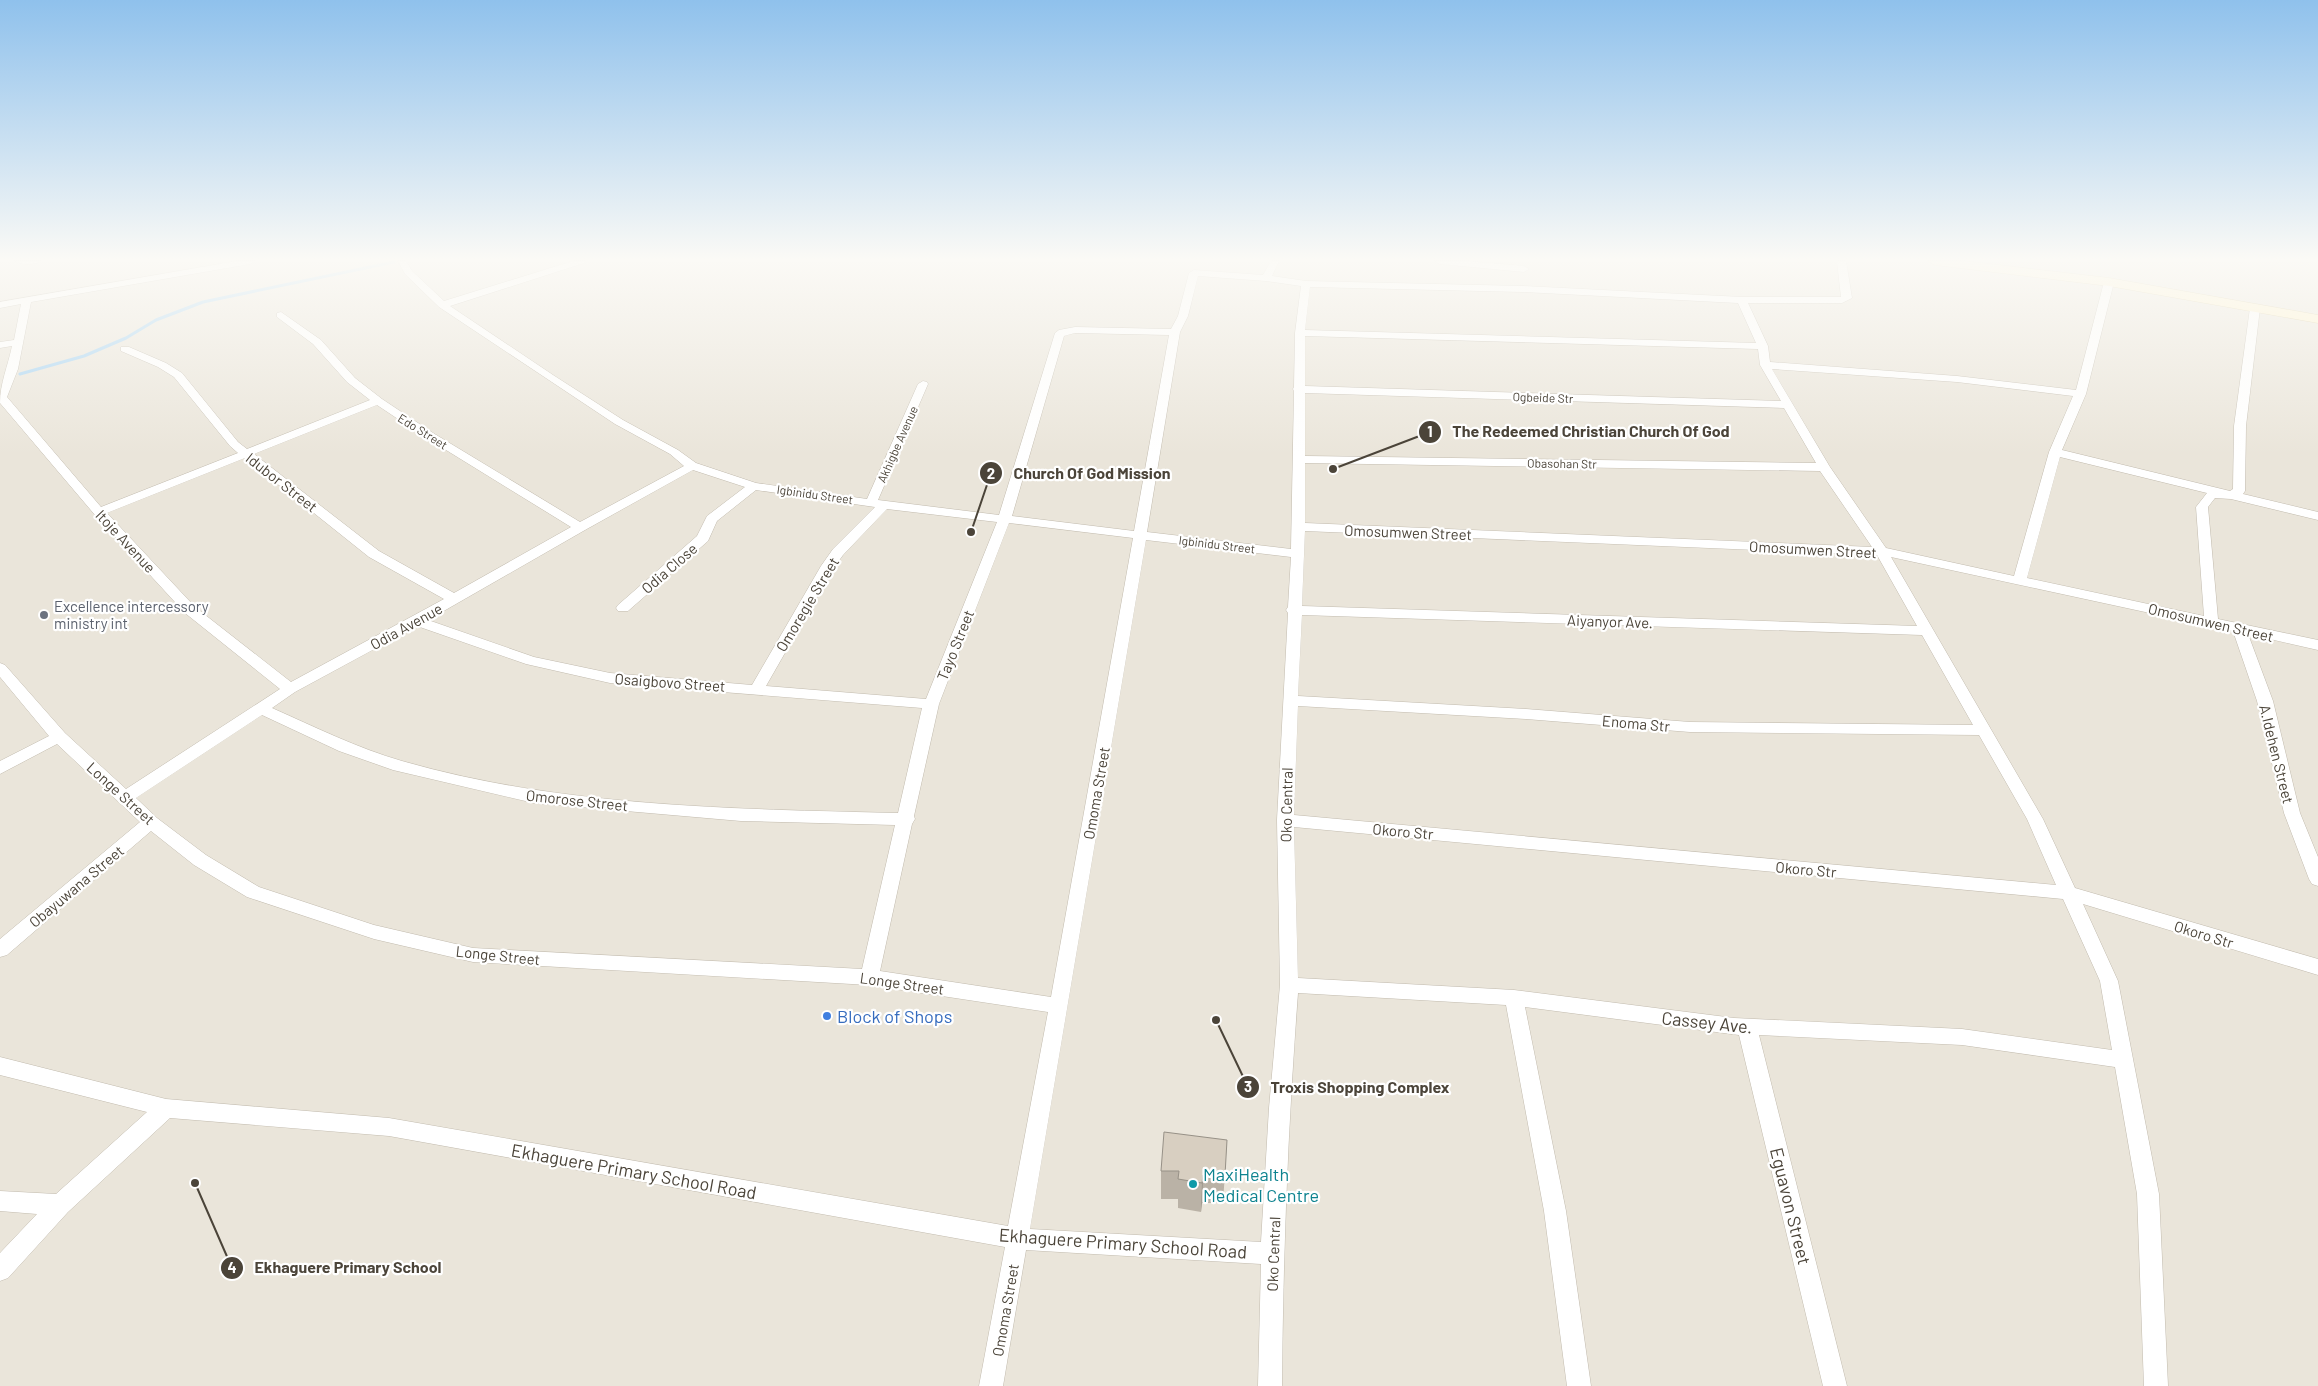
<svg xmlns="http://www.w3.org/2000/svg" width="2318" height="1386" font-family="Barlow,sans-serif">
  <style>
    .residential { fill: #eae5da }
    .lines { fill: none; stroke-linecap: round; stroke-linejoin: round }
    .stream { stroke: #a9d4f2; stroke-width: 3 }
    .street-casing { stroke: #c2bbae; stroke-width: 1 }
    .secondary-casing { stroke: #d6c79b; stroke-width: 1 }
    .street { fill: #fff; fill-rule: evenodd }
    .secondary { fill: #fff3cd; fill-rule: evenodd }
    .wall { fill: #bab2a6 }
    .shaded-wall { fill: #979187 }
    .building { fill: #d8cfc1; stroke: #979187 }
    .worship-dot { fill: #6b7280; stroke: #fff; stroke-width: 2 }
    .shop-dot { fill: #3f7fe0; stroke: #fff; stroke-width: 2 }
    .culture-dot { fill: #0f9aa8; stroke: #fff; stroke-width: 2 }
    .labels { text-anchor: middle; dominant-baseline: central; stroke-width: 4.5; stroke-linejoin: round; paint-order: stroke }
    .far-street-label { font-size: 12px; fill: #4b4439; stroke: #fff }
    .street-label { font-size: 15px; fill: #4b4439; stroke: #fff }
    .worship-label { font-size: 15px; fill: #5b616d; stroke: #fff; text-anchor: start }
    .near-shop-label { font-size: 18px; fill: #366cbe; stroke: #fff; text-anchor: start }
    .near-street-label { font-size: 18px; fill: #4b4439; stroke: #fff }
    .near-culture-label { font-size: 18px; fill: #0d838f; stroke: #fff; text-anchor: start }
    .leader { fill: none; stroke: #4b4439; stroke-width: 2 }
    .callout-dot { fill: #4b4439; stroke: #fff; stroke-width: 2 }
    .mark-label { font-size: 15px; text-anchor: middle; font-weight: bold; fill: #fff }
    .callout-label { font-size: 16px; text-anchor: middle; font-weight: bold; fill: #4b4439; stroke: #fff; stroke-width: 4.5; stroke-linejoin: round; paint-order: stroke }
  </style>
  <rect width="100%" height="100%" fill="#f6f3ec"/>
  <!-- residential -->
  <rect class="residential" x="0" y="261" width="2318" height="1125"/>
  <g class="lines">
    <!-- stream -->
    <polyline class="stream" points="20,374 84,356 126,338 156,320 203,302 394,262"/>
    <defs>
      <g id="street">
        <path d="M15 261H41C35 265 21 265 15 261Z"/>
        <path d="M237 261H255L250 264 31 302 18 369 7 397 101 507 238 453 230 446 174 377 158 367 121 351V347H129L166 363 182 373 238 442 247 449 370 400 347 382 313 344 277 317V313L281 312 321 340 355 378 382 399 433 433 580 522 684 466 670 454 615 424 439 307 405 274 398 261H406L412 271 444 301 573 261H585L584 263 450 306 553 375 623 420 678 450 696 463 756 483 867 499 918 384 923 381 927 382 928 384 878 500 999 515 1055 333 1059 330 1075 327 1171 329 1178 316 1189 273 1194 270 1263 275 1271 261H1279L1272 276 1306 281 1523 286 1742 297H1841L1837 261H1846L1852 298 1842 303H1748L1768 346 1770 362 1957 376 2076 390 2104 282 2109 279 2114 282 2086 394 2062 450 2230 491 2233 489 2234 426 2250 308 2255 305 2258 306 2260 308 2246 426 2245 491 2243 494 2318 512V520L2231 499 2215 498 2208 507 2218 619 2318 640V650L2248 634 2273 701 2300 813 2318 857V886L2312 884 2309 879 2284 813 2257 701 2233 631 1891 557 2043 819 2075 888 2318 959V975L2083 904 2118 981 2159 1194 2168 1386H2144L2137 1194 2115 1067 1962 1045 1759 1035 1847 1386H1823L1739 1035 1525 1007 1566 1211 1591 1386H1567L1544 1211 1506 1005 1298 993C1288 1124 1283 1255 1282 1386H1258L1261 1264 1026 1250 1003 1386H979L1005 1247 389 1136 170 1118 68 1212 8 1278 0 1281V1253L37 1214 0 1211V1191L56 1194 147 1112 0 1075V1057L166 1099 389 1118 1008 1226 1048 1012 869 985 473 962 374 939 247 897 194 865 151 831 7 955 0 957V939L140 822 57 744 0 774V761L49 736 0 677V663L5 665 65 733 126 789 280 689 185 613 95 515 0 403C0 383 8 366 12 346L0 348V342L14 340 21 304 0 308V302ZM1198 276 1266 281 1301 286 1295 333 1294 387 1293 389 1294 391 1291 549 1147 532 1180 332 1188 316ZM1310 287 1523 292 1738 303 1756 343 1305 330ZM1075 333 1169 335 1134 531 1012 516 1064 336ZM1305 336 1758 349 1760 365 1781 401 1305 386ZM1772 369 1957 382 2073 396 2049 452 2014 576 1886 548 1830 467ZM1305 393 1784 408 1816 463 1305 456ZM377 405 425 437 571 527 454 593 379 551 254 454ZM2060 457 2207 493 2196 507 2204 616 2027 578ZM245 458 369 557 444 599 291 682 195 607 107 513ZM1305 463 1820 471 1872 547 1305 523ZM693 470 745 487 707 516 697 536 618 605 616 608 618 611H628L708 541 717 521 756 490 875 507 833 549 821 566 752 685 610 673 534 657 428 620 585 530ZM887 509 997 522 926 699 766 686 833 569 843 555ZM1009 523 1133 538 1051 997 880 971 912 824 915 819 914 816 939 704ZM1305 531 1877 555 1917 626 1302 606ZM1146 540 1291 557 1288 607 1286 610 1288 613 1277 820 1280 985 1269 1108 1261 1242 1030 1229ZM1302 615 1922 635 1973 725 1690 722 1526 709 1298 696ZM417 626 526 664 610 683 922 708 898 813C733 809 562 807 402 761 357 748 315 727 272 708L295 692ZM1298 706 1526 719 1690 732 1979 735 2027 819 2056 885 1294 815ZM262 715 339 751 393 770 534 803 741 821 895 825 862 969 473 948 374 925 259 887 206 855 157 818 136 798ZM1294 827 2063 899 2100 981 2112 1050 1962 1029 1734 1018 1514 990 1298 978Z"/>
        <polygon points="1435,261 1465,261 1524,266 1529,269 1524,272 1440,264"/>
      </g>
      <polygon id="secondary" points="1928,261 1964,261 2109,278 2318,315 2318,323 2109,286 1935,265"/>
    </defs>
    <!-- street casing -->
    <use href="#street" class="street-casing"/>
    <!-- secondary casing -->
    <use href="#secondary" class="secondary-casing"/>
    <!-- street -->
    <use href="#street" class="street"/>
    <!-- secondary -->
    <use href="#secondary" class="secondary"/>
  </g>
  <!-- wall -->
  <polygon class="wall" points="1227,1140 1223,1203 1202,1203 1201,1212 1178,1208 1178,1199 1161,1199 1161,1171"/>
  <!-- shaded-wall -->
  <polygon class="shaded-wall" points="1203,1175 1202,1203 1201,1212 1202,1183"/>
  <!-- building -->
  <polygon class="building" points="1164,1132 1227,1140 1225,1175 1203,1175 1202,1183 1178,1179 1179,1171 1161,1171"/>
  <!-- sky -->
  <linearGradient id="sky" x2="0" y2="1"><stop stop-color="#8fc1ec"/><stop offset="0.57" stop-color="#fbfaf6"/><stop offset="1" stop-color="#fbfaf6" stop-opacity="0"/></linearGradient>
  <rect width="2318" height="455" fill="url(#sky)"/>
  <!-- markers -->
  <circle class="worship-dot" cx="44" cy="615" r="5"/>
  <circle class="shop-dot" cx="827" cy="1016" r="5"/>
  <circle class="culture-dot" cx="1193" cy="1184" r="5"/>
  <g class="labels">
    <!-- far-street labels -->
    <g class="far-street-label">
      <text transform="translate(1543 397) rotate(2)">Ogbeide Str</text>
      <text transform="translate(423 431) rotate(32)">Edo Street</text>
      <text transform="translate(897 444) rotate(-66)">Akhigbe Avenue</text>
      <text transform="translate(1562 463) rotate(1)">Obasohan Str</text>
      <text transform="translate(815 494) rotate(8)">Igbinidu Street</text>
      <text transform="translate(1217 544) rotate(7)">Igbinidu Street</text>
    </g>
    <!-- street labels -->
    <g class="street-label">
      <text transform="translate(282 482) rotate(38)">Idubor Street</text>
      <text transform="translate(1408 532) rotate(2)">Omosumwen Street</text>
      <text transform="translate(126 541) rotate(47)">Itoje Avenue</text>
      <text transform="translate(1813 549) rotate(3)">Omosumwen Street</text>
      <text transform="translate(669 568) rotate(-41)">Odia Close</text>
      <text transform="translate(807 604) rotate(-59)">Omoregie Street</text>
      <text transform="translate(1610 621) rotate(2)">Aiyanyor Ave.</text>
      <text transform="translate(2211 622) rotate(13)">Omosumwen Street</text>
      <text transform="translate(406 626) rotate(-29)">Odia Avenue</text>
      <text transform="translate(955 645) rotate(-68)">Tayo Street</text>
      <text transform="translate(670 682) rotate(4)">Osaigbovo Street</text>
      <text transform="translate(1636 723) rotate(5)">Enoma Str</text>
      <text transform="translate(2277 754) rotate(76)">A.Idehen Street</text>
      <text transform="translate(121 793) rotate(42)">Longe Street</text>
      <text transform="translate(1096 793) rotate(-80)">Omoma Street</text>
      <text transform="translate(577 800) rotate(6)">Omorose Street</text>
      <text transform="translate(1286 805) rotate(-89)">Oko Central</text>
      <text transform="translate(1403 831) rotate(5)">Okoro Str</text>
      <text transform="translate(1806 869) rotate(5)">Okoro Str</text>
      <text transform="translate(76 886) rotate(-40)">Obayuwana Street</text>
      <text transform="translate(2204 934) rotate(17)">Okoro Str</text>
      <text transform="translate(498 955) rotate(6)">Longe Street</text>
      <text transform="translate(902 983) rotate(8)">Longe Street</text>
      <text transform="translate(1273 1254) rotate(-88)">Oko Central</text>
      <text transform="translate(1005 1310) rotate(-80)">Omoma Street</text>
    </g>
    <!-- worship labels -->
    <g class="worship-label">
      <text x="54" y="606">Excellence intercessory<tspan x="54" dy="17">ministry int</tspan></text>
    </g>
    <!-- near-shop labels -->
    <g class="near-shop-label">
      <text x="837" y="1016">Block of Shops</text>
    </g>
    <!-- near-street labels -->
    <g class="near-street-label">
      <text transform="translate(1707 1022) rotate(6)">Cassey Ave.</text>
      <text transform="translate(634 1171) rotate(10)">Ekhaguere Primary School Road</text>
      <text transform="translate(1791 1206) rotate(76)">Eguavon Street</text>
      <text transform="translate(1123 1243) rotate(4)">Ekhaguere Primary School Road</text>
    </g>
    <!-- near-culture labels -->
    <g class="near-culture-label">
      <text x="1203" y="1174">MaxiHealth<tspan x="1203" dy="21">Medical Centre</tspan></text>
    </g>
  </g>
  <!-- callouts -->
  <path class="leader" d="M1333 469L1430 432M971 532L991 473M1216 1020L1248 1087M195 1183L232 1268"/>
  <g class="callout-dot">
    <circle cx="1333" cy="469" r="5"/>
    <circle cx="971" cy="532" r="5"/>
    <circle cx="1216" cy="1020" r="5"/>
    <circle cx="195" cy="1183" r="5"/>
    <circle cx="1430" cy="432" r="12"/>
    <circle cx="991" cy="473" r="12"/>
    <circle cx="1248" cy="1087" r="12"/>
    <circle cx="232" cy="1268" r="12"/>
  </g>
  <g class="mark-label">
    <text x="1430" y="437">1</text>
    <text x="991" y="479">2</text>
    <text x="1248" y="1092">3</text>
    <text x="232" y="1273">4</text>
  </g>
  <g class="callout-label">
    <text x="1591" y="437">The Redeemed Christian Church Of God</text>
    <text x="1092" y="479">Church Of God Mission</text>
    <text x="1360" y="1093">Troxis Shopping Complex</text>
    <text x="348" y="1273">Ekhaguere Primary School</text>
  </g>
</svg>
